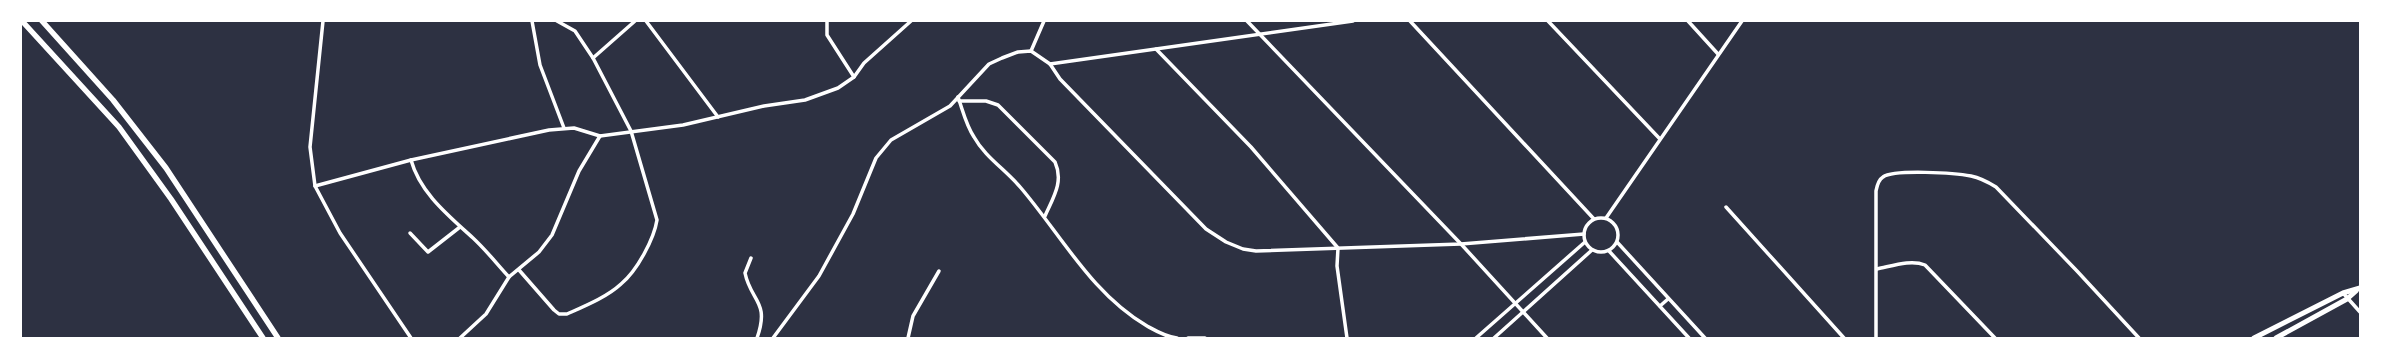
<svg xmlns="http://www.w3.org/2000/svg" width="2381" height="359" font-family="Poppins,sans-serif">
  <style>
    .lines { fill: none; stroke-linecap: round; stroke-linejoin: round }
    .minor { stroke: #fff; stroke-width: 3.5 }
    .secondary { stroke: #fff; stroke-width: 5 }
    .trunk { stroke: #fff; stroke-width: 5.5 }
  </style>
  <rect width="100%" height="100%" fill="#2d3142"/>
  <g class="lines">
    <!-- minor -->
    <g class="minor">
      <polyline points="323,21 310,147 315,186 340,233 411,338"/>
      <polyline points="532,21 540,65 564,128"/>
      <polyline points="646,21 718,117"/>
      <polyline points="827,21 827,35 854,77"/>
      <polyline points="1247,21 1461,244 1547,338"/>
      <polyline points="1410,21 1594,219"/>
      <polyline points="1548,21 1659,138"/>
      <polyline points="1688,21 1718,54"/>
      <polyline points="1156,49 1251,147 1338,248 1337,266 1347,338"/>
      <polyline points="1031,51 1044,21"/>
      <polyline points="593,58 635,21"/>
      <polyline points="1050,64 1353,21"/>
      <path d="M958 97C963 111 966 125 974 137 985 157 1006 170 1021 188 1061 235 1092 294 1147 326 1156 331 1166 337 1177 338"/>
      <path d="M959 101H986L998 105 1055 162C1064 182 1053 198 1045 216"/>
      <path d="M411 160C420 193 449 216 473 238 486 250 497 264 509 277"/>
      <polyline points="315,186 411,160 549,130 574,128 600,136 683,125 764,106 805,100 838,88 854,77 864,63 911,21"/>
      <polyline points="1726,207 1844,338"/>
      <circle cx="1601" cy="235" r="17"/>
      <polyline points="1606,218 1742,21"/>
      <polyline points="410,233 428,252 460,227"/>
      <polyline points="1617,242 1705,338"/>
      <polyline points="1609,251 1689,338"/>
      <path d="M751 258 745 273C751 302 770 301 757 338"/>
      <path d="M1877 269C1892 266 1911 259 1925 265L1995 338"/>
      <path d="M519 270 554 310 559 314H567C585 306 607 297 621 284 637 271 654 239 657 220L631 131 593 58 575 31 557 21"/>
      <polyline points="2343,293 2360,312"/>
      <polyline points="1660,306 1668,299"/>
      <polyline points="460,338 486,314 509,277 539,252 552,235 579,171 600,136"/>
      <polyline points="773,338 819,276 853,214 876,158 891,140 950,106 989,64 1002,58 1018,52 1031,51 1050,64 1060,79 1206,229 1226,242 1243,249 1256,251 1461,244 1584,234"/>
      <polyline points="908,338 913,316 939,271"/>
      <polyline points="1188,338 1205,338"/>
      <polyline points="1476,338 1585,242"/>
      <polyline points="1494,338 1592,250"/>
      <path d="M1876 338V191C1877 186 1878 180 1883 177 1894 169 1956 173 1971 176 1981 178 1988 182 1996 187L2077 271 2139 338"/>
    </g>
    <!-- secondary -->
    <g class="secondary">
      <polyline points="2254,338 2343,293 2360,288"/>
      <polyline points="2276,338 2347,299 2356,291"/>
    </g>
    <!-- trunk -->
    <g class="trunk">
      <polyline points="22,21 119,127 171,199 263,338"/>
      <polyline points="42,21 113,100 166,168 278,338"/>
    </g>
  </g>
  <!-- border -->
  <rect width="2381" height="359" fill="none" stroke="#ffffff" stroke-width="44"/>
</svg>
